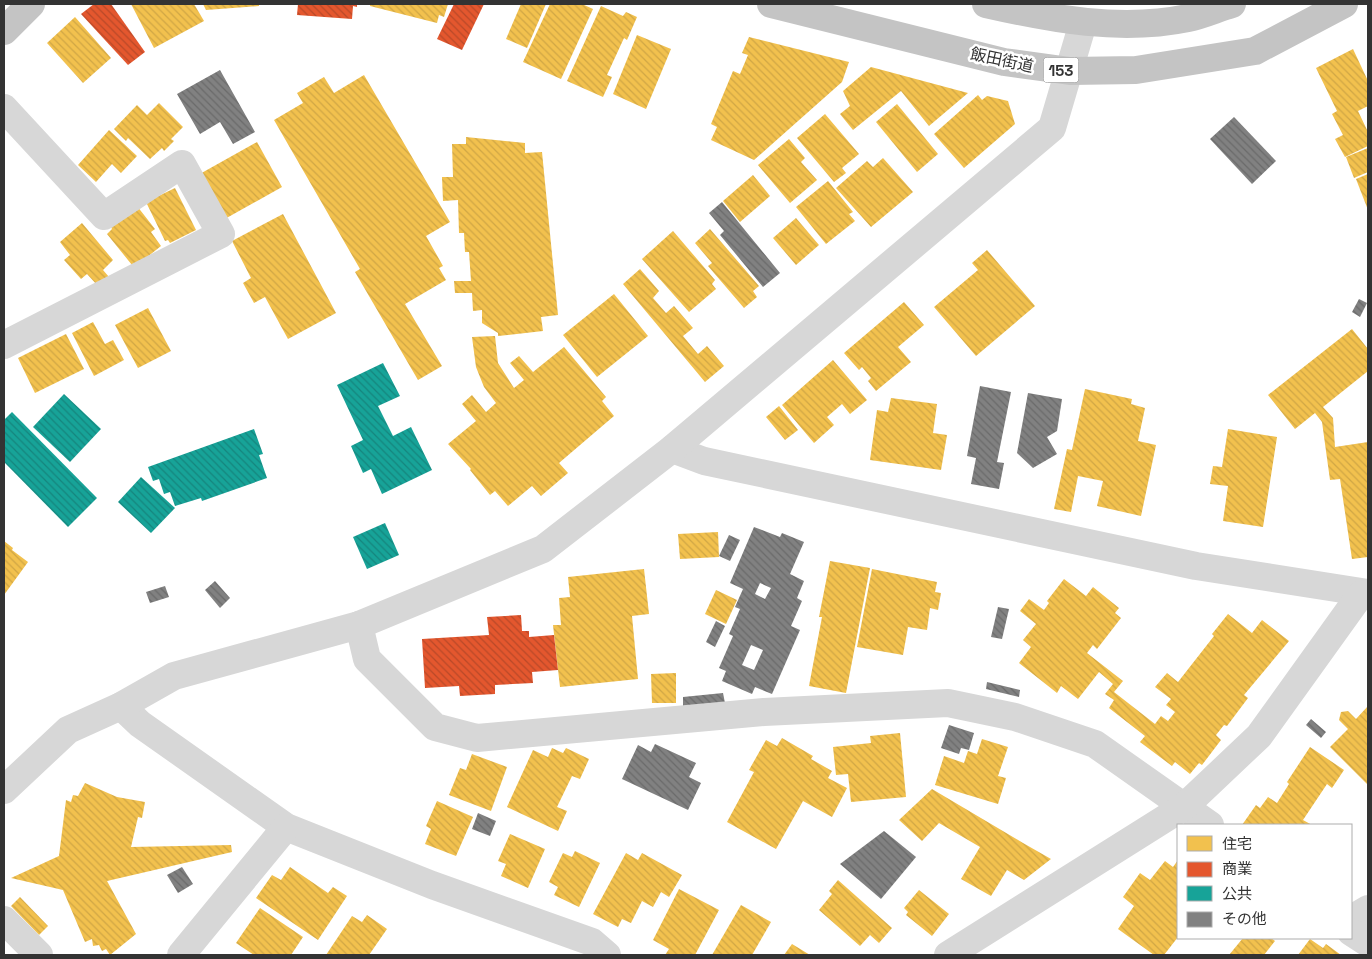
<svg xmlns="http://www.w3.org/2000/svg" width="1372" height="959" font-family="'Space Grotesk','Noto Sans JP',sans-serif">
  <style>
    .homes { fill: url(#homes-back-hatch) }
    .shops { fill: url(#shops-back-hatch) }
    .public { fill: url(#public-back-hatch) }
    .building { fill: url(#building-back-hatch); fill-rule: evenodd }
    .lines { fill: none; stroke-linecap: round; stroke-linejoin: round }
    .minor { stroke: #d7d7d7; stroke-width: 28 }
    .highway { stroke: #c4c4c4; stroke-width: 28 }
    .labels { text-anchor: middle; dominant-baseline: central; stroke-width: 5; stroke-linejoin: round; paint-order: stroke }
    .shield { fill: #fff; stroke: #707070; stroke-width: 1 }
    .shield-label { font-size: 15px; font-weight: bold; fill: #333 }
    .street-label { font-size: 16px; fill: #333; stroke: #fff }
  </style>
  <defs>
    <pattern id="homes-back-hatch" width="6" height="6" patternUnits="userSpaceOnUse" patternTransform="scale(1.25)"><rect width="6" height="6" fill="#f2c14e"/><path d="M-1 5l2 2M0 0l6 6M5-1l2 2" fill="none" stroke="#d0a645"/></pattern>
    <pattern id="shops-back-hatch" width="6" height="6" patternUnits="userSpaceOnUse" patternTransform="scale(1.25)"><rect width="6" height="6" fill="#e4572e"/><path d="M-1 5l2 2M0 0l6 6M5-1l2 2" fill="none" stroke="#b94928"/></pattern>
    <pattern id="public-back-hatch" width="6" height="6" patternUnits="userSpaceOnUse" patternTransform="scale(1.25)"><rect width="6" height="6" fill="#17a398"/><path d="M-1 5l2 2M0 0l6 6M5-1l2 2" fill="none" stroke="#15857d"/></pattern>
    <pattern id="building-back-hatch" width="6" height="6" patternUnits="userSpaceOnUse" patternTransform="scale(1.25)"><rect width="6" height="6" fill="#818181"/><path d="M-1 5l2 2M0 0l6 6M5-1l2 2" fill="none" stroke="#6a6a6a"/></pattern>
  </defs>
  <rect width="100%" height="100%" fill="#fff"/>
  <!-- homes -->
  <g class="homes">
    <polygon points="131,4 194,4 204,21 154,48"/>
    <polygon points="203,4 259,4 259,6 206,10"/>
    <polygon points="370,4 448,4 444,17 439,15 437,23 370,6"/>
    <polygon points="521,4 546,4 527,48 506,39"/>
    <polygon points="550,4 582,4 593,9 561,79 523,62"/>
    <polygon points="601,6 623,16 626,12 637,17 627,40 624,38 607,75 612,77 603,97 567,81"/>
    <polygon points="75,17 111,58 83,83 47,43"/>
    <polygon points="637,35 671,49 646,109 613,94"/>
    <polygon points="749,37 849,62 842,82 754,160 711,140 717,127 711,124 733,71 740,74 748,55 742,53"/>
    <polygon points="1353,49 1368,81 1368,106 1358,111 1368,132 1368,146 1345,157 1335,139 1343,135 1332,114 1337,111 1316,68"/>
    <polygon points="871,67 968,93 929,126 901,91 853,130 840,114 850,106 843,91"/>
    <polygon points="364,75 450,222 426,236 443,266 439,268 446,280 405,304 442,366 418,380 355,272 360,269 274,120 303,103 297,93 324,77 334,93"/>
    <polygon points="978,95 982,100 987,96 1008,101 1015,124 964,168 934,134"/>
    <polygon points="159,103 183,127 171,139 174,141 164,151 162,148 150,159 128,138 126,141 114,129 137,105 147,115"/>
    <polygon points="897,104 938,154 917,172 876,122"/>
    <polygon points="825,114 859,154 842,168 846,173 834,182 797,138"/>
    <polygon points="109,130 137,156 121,173 112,164 96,182 78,165"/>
    <polygon points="466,137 525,143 525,153 542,152 558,315 541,317 543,331 498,336 498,333 482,323 482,310 473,311 472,293 455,293 454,281 471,281 469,252 465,252 464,233 459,233 458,200 443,201 442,177 453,177 452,144 466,144"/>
    <polygon points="789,139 805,158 801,162 817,180 790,203 758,165"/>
    <polygon points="257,142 282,187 223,220 198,175"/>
    <polygon points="1368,148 1368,172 1354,178 1346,157"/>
    <polygon points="883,158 913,192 871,227 836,188 867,161 873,167"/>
    <polygon points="1368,174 1368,210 1356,179"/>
    <polygon points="753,175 770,196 740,222 723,201"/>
    <polygon points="828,181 853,212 849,214 855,221 826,244 796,207"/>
    <polygon points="175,188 196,230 170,243 168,240 165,241 146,202"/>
    <polygon points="137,206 155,229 151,232 161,246 136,266 132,265 107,234 112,229 111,227"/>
    <polygon points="283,214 336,313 288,339 265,297 254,303 243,283 251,278 232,241"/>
    <polygon points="796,218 819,245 796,265 773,238"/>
    <polygon points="82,223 113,260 103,270 109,277 98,286 87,274 81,279 64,260 70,255 60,242"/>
    <polygon points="710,229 759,286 753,291 757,297 744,308 708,266 712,263 695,243"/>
    <polygon points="673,231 715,280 712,284 716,289 689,312 642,259"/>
    <polygon points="987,250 1035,306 976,356 934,307 978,270 972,263"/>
    <polygon points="640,269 659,291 653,298 666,313 674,306 693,328 683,336 698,354 707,346 724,366 705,382 623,284"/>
    <polygon points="614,294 648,336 597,377 563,335"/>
    <polygon points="904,302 924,325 898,347 911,362 876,391 868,381 871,378 862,367 859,370 844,353"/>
    <polygon points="148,308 171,351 138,368 115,325"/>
    <polygon points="93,322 105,344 113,340 124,360 94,376 72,333"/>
    <polygon points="1352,329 1368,349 1368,371 1323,407 1333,418 1335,447 1368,442 1368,557 1352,559 1340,479 1330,480 1322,422 1315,413 1295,429 1268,395"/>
    <polygon points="66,334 84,369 35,393 18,358"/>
    <polygon points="495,336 498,363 514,388 524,380 510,363 519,356 533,372 564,347 606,397 602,401 614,416 559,463 568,473 541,496 532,486 508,506 495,491 490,495 470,470 471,469 448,444 476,421 462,404 472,395 486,412 496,403 484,387 476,367 472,337"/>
    <polygon points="833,360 867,400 850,414 842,404 827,417 834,425 814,443 782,405"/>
    <polygon points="1085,389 1132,399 1131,404 1145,408 1138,441 1156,445 1141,516 1097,506 1103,481 1078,476 1071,512 1054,509 1067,449 1072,450"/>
    <polygon points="891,398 937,404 933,433 947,435 941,470 870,460 877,410 888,412"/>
    <polygon points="779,406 798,430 785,440 766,417"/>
    <polygon points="1228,429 1277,437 1263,527 1223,521 1228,486 1210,484 1213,466 1222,467"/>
    <polygon points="718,532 719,557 680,559 678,534"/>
    <polygon points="4,541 13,548 12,550 28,562 4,595"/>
    <polygon points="830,561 870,568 846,693 809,686 822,617 819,617"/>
    <polygon points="644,569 649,614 632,616 638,679 560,687 553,625 561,625 559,598 570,597 568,577"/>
    <polygon points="872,569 937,582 935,592 941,593 938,610 930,608 927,630 908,627 903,655 857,647"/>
    <polygon points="1064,579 1086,596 1093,587 1119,608 1115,613 1121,618 1097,649 1093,645 1087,653 1123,681 1114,692 1155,724 1161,716 1168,721 1175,712 1166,705 1171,699 1155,687 1167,673 1178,682 1214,636 1212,634 1228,614 1252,633 1262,620 1289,641 1244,695 1248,698 1227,726 1224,725 1216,735 1221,740 1202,765 1199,763 1190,774 1175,762 1172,766 1140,742 1145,736 1109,708 1114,700 1105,694 1113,684 1099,672 1078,699 1061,686 1057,693 1019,663 1031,647 1023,640 1036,624 1020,611 1029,599 1044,610 1049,603 1047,601"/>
    <polygon points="716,590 737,600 726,624 705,614"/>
    <polygon points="676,673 676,703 652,703 651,674"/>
    <polygon points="1368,706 1368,785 1330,747 1348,729 1339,720 1341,712 1348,711 1356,719"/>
    <polygon points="900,733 906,797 851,802 848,774 836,775 833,747 871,743 870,736"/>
    <polygon points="782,738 813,756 811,759 832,771 828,778 847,788 832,817 803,801 776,849 727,822 754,772 749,770 766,740 777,746"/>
    <polygon points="982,739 1008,747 998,776 1006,778 998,804 935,785 944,756 964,763 968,751 977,754"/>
    <polygon points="1310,747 1344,770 1332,788 1327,784 1303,820 1312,825 1242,825 1256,805 1260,808 1268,797 1277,803 1289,784 1287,782"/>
    <polygon points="552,748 563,753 566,748 589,759 580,779 572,776 557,807 567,811 558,831 507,807 533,750 548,757"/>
    <polygon points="472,754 507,767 491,811 449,795 460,768 466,770"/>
    <polygon points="85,783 117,797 145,802 142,818 138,817 131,847 231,845 232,852 107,881 136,934 110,955 106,949 102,951 99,945 93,946 92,939 85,942 63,890 11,878 59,856 66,800 71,802 73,795 78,796"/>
    <polygon points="932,789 1023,843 1051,859 1024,880 1007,870 991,896 961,879 980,847 939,823 922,841 899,820"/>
    <polygon points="437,801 473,817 456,856 425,844 431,829 426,826"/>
    <polygon points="510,834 545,849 528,888 501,876 506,864 498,861"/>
    <polygon points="575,851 600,863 579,907 554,895 558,887 549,882 563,853 572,857"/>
    <polygon points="626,853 638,860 642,853 682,875 669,897 661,892 653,907 642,901 631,923 622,919 618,927 593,914"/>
    <polygon points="1178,860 1178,937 1164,955 1154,955 1118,929 1134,906 1123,897 1140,873 1150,880 1165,861 1173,867"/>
    <polygon points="290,867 328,893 333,887 347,896 318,940 256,898 272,875 281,880"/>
    <polygon points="838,880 892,928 879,943 870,935 860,946 819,910 832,894 829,891"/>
    <polygon points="679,889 719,910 695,955 665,955 669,949 653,940"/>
    <polygon points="919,890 949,914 932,936 906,915 908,912 904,908"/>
    <polygon points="20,897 48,926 39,935 11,906"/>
    <polygon points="741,905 771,922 752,955 712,955"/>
    <polygon points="260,908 303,937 291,955 254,955 236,943"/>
    <polygon points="367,915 387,929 369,955 326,955 352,916 362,922"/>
    <polygon points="1243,938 1271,938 1275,941 1264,955 1229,955"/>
    <polygon points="1310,939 1323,948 1326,944 1341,955 1298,955"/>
    <polygon points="792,944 810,955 784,955"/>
  </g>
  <!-- shops -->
  <g class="shops">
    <polygon points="94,4 111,4 145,52 128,65 81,14"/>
    <polygon points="298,4 357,4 357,7 353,6 352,19 297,15"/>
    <polygon points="454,4 484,4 462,50 437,39"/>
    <polygon points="521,615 522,631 529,631 529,637 554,635 558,670 532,672 533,683 495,685 495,694 460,696 459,686 425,688 422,639 489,635 487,617"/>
  </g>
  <!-- public -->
  <g class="public">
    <polygon points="383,363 400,396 378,406 393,436 411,427 432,470 382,494 371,469 363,473 351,446 363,440 337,385"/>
    <polygon points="64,394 101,429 70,462 33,427"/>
    <polygon points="12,412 97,498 68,527 4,462 4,420"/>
    <polygon points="254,429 263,454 259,455 267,478 202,501 201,498 175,506 170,492 164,494 159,479 153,481 148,467"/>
    <polygon points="141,477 175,508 151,533 118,502"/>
    <polygon points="385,523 399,555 367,569 353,537"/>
  </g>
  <!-- building -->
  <g class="building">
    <polygon points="220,70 255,132 233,144 220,122 200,134 177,94"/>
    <polygon points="1234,117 1276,161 1252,184 1210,139"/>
    <polygon points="722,202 780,273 763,287 720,235 724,231 709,213"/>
    <polygon points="1359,299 1367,303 1360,317 1352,312"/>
    <polygon points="980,386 1011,392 997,462 1004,463 999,489 971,484 976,458 967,456"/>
    <polygon points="1028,393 1062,399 1057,431 1047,437 1057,454 1033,468 1017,453"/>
    <path d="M754 527 780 537 782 533 804 542 790 574 804 581 797 598 802 601 791 626 800 630 772 694 755 687 752 694 722 681 726 671 719 668 733 636 729 634 740 609 735 607 743 589 730 583ZM760 583 771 588 765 599 755 594ZM751 645 763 650 754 670 742 665Z"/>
    <polygon points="729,535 740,540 730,561 719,556"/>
    <polygon points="215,581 230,598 220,608 205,590"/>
    <polygon points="165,586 169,597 150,603 146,592"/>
    <polygon points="998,607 1009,609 1002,639 991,637"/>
    <polygon points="716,621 725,626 715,647 706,642"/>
    <polygon points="987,682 1020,690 1019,697 986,689"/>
    <polygon points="723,693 725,703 683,706 683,697"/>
    <polygon points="1311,719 1326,732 1321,738 1306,725"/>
    <polygon points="949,725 974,733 969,750 961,748 959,754 941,748"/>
    <polygon points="655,744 696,763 689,777 701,783 688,810 622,779 638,745 651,752"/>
    <polygon points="478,813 496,821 490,836 472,829"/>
    <polygon points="884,831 916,857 881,899 840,864"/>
    <polygon points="182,867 193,884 178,893 167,875"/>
  </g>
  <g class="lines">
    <!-- minor -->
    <g class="minor">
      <polyline points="4,108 104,216 182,164 221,234 4,345"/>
      <polyline points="672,449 704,461 1196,566 1368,593"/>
      <polyline points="359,625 367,659 435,727 477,738 764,712 948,703 1015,717 1095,744 1210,825"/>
      <polyline points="121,706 140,724 286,827 432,885 592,942 607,955"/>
      <polyline points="4,790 68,730 121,706 174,676 359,625 543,549 672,449 1052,128 1083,23"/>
      <polyline points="1351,919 1368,909"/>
      <polyline points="4,920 39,955"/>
      <polyline points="1351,932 1368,943"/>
      <polyline points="181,955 286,827"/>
      <polyline points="948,955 1185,806 1259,736 1361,594"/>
    </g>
    <!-- highway -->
    <g class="highway">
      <polyline points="771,4 1004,62 1070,71 1136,70 1255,51 1344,4"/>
      <path d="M986 4C1052 19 1121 32 1188 18 1203 15 1218 8 1232 4"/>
      <polyline points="4,31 31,4"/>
    </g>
  </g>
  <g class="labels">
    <!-- shield labels -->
    <rect class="shield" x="1043.5" y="57.5" width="35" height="25" rx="4"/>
    <g class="shield-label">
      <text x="1061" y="70">153</text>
    </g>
    <!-- street labels -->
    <g class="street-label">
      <text transform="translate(1002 60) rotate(12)">飯田街道</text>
    </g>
  </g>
  <!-- border -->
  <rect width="1372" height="959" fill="none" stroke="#333333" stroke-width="10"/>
  <!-- legend -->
  <rect x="1177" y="824" width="175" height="115" fill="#ffffff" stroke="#adadad"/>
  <rect x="1187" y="836" width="25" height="15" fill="#f2c14e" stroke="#adadad"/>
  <text x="1222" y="849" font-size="15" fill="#333333">住宅</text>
  <rect x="1187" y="862" width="25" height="15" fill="#e4572e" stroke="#adadad"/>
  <text x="1222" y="874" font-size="15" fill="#333333">商業</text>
  <rect x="1187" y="886" width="25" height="15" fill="#17a398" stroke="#adadad"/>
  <text x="1222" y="899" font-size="15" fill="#333333">公共</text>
  <rect x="1187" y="912" width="25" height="15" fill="#818181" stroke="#adadad"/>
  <text x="1222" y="924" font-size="15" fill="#333333">その他</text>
</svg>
